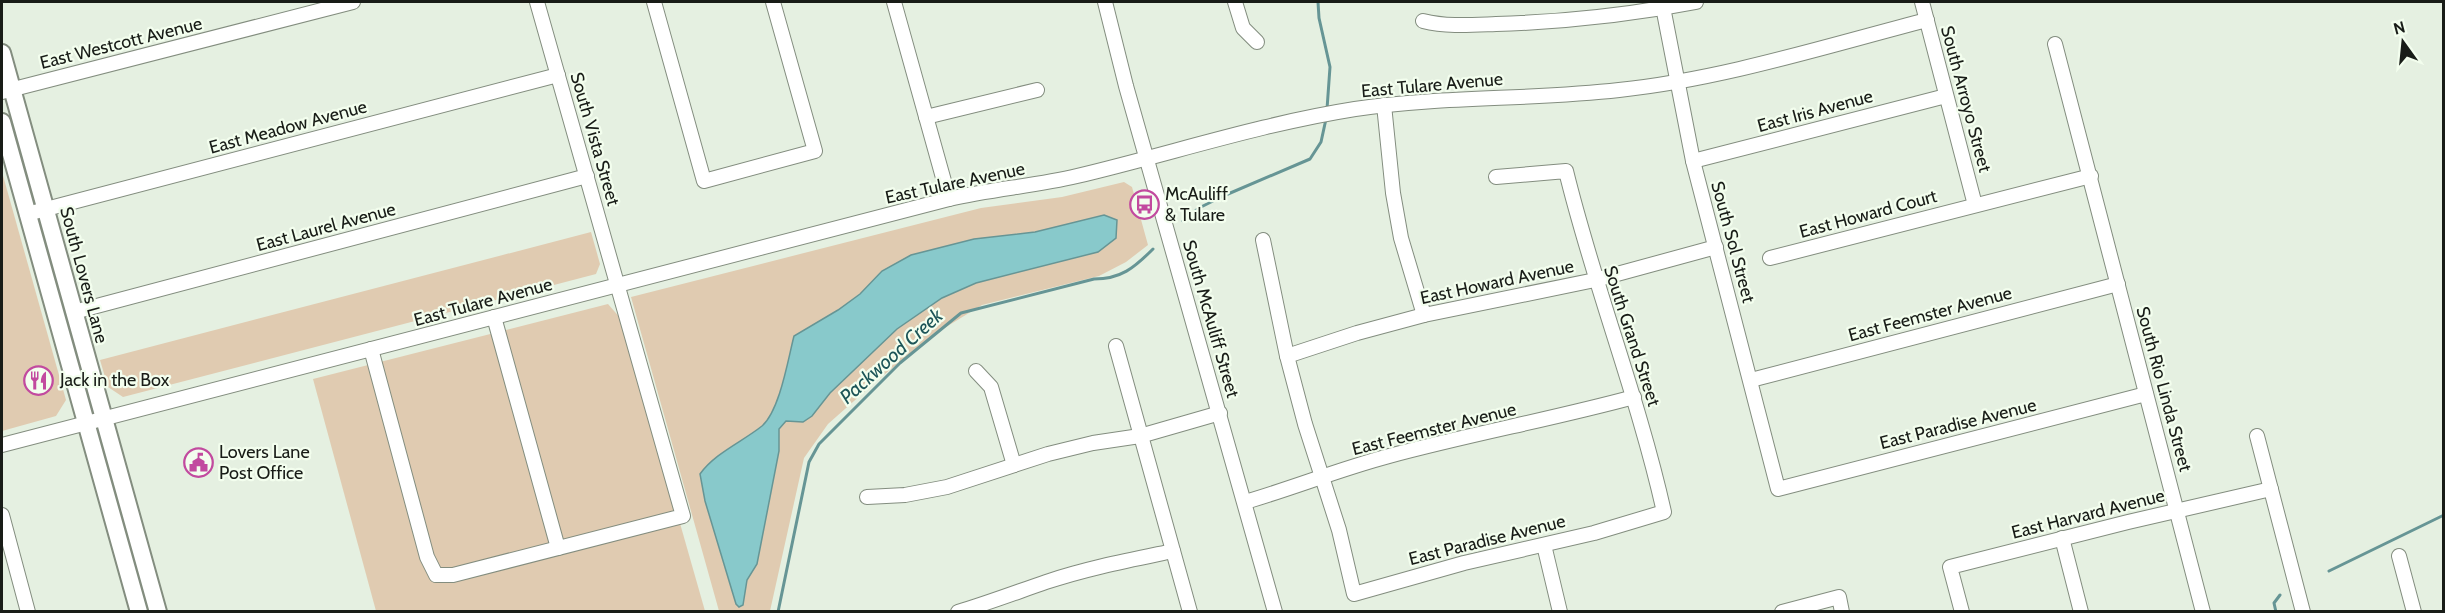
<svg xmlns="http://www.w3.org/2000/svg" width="2445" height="613" font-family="Cabin,sans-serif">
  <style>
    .green { fill: #e0cbb1 }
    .water { fill: #88c9cb; stroke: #669595; stroke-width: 1.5 }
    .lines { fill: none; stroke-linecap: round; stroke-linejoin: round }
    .stream { stroke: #669595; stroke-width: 3 }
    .minor-casing { stroke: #838d7f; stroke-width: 16 }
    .major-casing { stroke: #838d7f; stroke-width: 20 }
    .minor { stroke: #fff; stroke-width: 14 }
    .major { stroke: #fff; stroke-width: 16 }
    .labels { text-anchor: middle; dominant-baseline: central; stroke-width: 4.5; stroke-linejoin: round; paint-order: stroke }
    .street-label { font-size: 18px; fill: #181c17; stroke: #f3feee }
    .poi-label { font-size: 18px; fill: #181c17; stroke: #f3feee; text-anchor: start }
    .water-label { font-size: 20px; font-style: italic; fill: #1c5457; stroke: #f3feee }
  </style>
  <rect width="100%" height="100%" fill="#e5f0e1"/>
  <!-- green -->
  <g class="green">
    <polygon points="2,172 66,400 56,416 2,431"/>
    <polygon points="1124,182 1132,187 1148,245 1126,262 1099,276 982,305 933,335 880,378 828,424 804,458 770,611 719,611 631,297 981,208 1062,197"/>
    <polygon points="591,232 600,264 596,274 123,397 108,387 100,360"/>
    <polygon points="608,304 622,320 705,611 376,611 313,379"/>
  </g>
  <!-- water -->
  <path class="water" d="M1104 215 1117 220 1116 238 1098 252 976 283 942 298 897 329 830 393 812 416 803 422 786 421 779 429V451L757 564 747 580 743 605 739 607 736 604 705 501 700 474C715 453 742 442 762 426 780 410 788 359 794 336L838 310 860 294 882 271 911 255 974 239 1035 232Z"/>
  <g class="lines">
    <!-- stream -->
    <g class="stream">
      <polyline points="1318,2 1319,18 1330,67 1327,109"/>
      <polyline points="1183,221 1199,208 1221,197 1310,159 1321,142 1326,119"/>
      <polyline points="2329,571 2444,515"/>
      <path d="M778 612 809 462 819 444 900 363 961 313 1094 279C1121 279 1134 268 1153 249"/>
      <polyline points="2276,612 2274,603 2280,595"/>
    </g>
    <defs>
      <g id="minor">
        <polyline points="654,2 704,181 815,151 773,2"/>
        <polyline points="894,2 949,199"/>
        <polyline points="1105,2 1126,86 1275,612"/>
        <polyline points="1235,2 1243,28 1257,42"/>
        <polyline points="1662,2 1693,161 1778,489 2146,394"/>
        <polyline points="1922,2 1975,205"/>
        <path d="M1423 21C1447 27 1471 25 1496 24 1563 22 1630 15 1696 2"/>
        <polyline points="2055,44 2203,612"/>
        <polyline points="2,92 353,2"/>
        <polyline points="1384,105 1393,193 1401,238 1424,315"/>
        <polyline points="926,117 1037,90"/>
        <polyline points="1693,161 1946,96"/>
        <polyline points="27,214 558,75"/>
        <path d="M1263 240 1287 356 1305 424 1339 530 1354 594 1464 563 1594 533 1664 512C1638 396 1594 286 1566 171L1496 177"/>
        <polyline points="1770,258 2091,176"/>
        <polyline points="74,312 587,176"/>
        <polyline points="494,317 558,548"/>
        <polyline points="1116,346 1190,612"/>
        <polyline points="371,349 427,557 436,575 453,575 683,516 537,2"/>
        <polyline points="1287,356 1357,333 1424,315 1595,280 1716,247"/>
        <polyline points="976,371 991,387 1014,465"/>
        <polyline points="1751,380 2118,284"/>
        <polyline points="2257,436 2303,612"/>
        <path d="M2 445 949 199C991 189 1035 186 1077 176 1170 154 1260 124 1355 109 1443 96 1531 100 1619 90 1723 79 1826 46 1927 20"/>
        <polyline points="867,497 905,495 947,487 1048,454 1093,443 1140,436 1220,413"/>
        <path d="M1245 502C1293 488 1340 469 1389 456 1470 434 1553 419 1634 397"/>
        <polyline points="2,515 28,612"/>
        <polyline points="2062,538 2081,612"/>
        <polyline points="1544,545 1560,612"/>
        <polyline points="2399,556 2414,612"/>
        <path d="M958 612C988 603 1017 592 1046 582 1088 568 1130 560 1173 551"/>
        <polyline points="1782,612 1839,597 1842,612"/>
        <polyline points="1962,612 1950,567 2128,522 2271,489"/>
      </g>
      <g id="major">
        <polyline points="2,53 158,612"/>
        <polyline points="2,122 139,612"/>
      </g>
    </defs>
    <!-- minor casing -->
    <use href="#minor" class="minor-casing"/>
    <!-- major casing -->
    <use href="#major" class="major-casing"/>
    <!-- minor -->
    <use href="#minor" class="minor"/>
    <!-- major -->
    <use href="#major" class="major"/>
  </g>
  <!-- icons -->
  <defs>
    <symbol id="bus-ring" viewBox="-11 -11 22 22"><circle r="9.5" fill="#f3feee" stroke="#c24a9f" stroke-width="1.5"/><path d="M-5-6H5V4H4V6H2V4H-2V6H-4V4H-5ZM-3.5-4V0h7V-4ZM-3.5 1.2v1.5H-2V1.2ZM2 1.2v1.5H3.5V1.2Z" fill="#c24a9f"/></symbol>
    <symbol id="restaurant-ring" viewBox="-11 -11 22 22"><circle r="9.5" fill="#f3feee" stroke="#c24a9f" stroke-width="1.5"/><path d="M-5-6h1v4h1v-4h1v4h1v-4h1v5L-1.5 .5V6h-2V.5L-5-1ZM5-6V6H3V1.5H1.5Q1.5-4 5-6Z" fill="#c24a9f"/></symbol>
    <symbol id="civic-ring" viewBox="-11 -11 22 22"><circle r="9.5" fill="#f3feee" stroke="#c24a9f" stroke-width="1.5"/><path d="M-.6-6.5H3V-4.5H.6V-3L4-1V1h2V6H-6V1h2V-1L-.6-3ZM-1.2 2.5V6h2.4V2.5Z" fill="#c24a9f"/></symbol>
  </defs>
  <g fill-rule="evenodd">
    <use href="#bus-ring" x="1128" y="188" width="33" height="33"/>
    <use href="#restaurant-ring" x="22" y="364" width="33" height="33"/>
    <use href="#civic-ring" x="182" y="446" width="33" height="33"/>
  </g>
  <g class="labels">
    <!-- street labels -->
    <g class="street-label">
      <text transform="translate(121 43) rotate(-14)">East Westcott Avenue</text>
      <text transform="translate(1432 85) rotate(-5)">East Tulare Avenue</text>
      <text transform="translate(1966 99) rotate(75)">South Arroyo Street</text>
      <text transform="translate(1815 111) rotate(-15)">East Iris Avenue</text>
      <text transform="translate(288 127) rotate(-15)">East Meadow Avenue</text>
      <text transform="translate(595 139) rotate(74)">South Vista Street</text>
      <text transform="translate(955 183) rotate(-12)">East Tulare Avenue</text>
      <text transform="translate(1868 214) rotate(-15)">East Howard Court</text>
      <text transform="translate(326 227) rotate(-15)">East Laurel Avenue</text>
      <text transform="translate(1733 242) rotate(75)">South Sol Street</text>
      <text transform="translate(84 275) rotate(75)">South Lovers Lane</text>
      <text transform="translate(1497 282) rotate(-12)">East Howard Avenue</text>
      <text transform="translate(483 302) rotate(-15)">East Tulare Avenue</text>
      <text transform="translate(1930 314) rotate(-15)">East Feemster Avenue</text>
      <text transform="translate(1211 319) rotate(74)">South McAuliff Street</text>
      <text transform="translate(1632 336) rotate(72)">South Grand Street</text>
      <text transform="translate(2164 389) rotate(75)">South Rio Linda Street</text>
      <text transform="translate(1958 424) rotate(-14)">East Paradise Avenue</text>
      <text transform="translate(1434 429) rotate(-14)">East Feemster Avenue</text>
      <text transform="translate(2088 514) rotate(-14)">East Harvard Avenue</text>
      <text transform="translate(1487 540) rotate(-14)">East Paradise Avenue</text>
    </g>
    <!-- poi labels -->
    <g class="poi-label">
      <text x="1165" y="194">McAuliff<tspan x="1165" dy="21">&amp; Tulare</tspan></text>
      <text x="60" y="380">Jack in the Box</text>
      <text x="219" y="452">Lovers Lane<tspan x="219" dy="21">Post Office</tspan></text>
    </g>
    <!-- water labels -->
    <g class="water-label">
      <text transform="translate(891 356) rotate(-42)">Packwood Creek</text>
    </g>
  </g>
  <!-- border -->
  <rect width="2445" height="613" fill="none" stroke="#181c17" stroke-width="6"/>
  <!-- north arrow -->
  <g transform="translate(2403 42) rotate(345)" stroke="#f3feee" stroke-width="4.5" paint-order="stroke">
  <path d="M0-4.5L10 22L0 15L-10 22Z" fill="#181c17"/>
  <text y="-9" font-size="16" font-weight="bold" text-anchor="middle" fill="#181c17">N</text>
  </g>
</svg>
